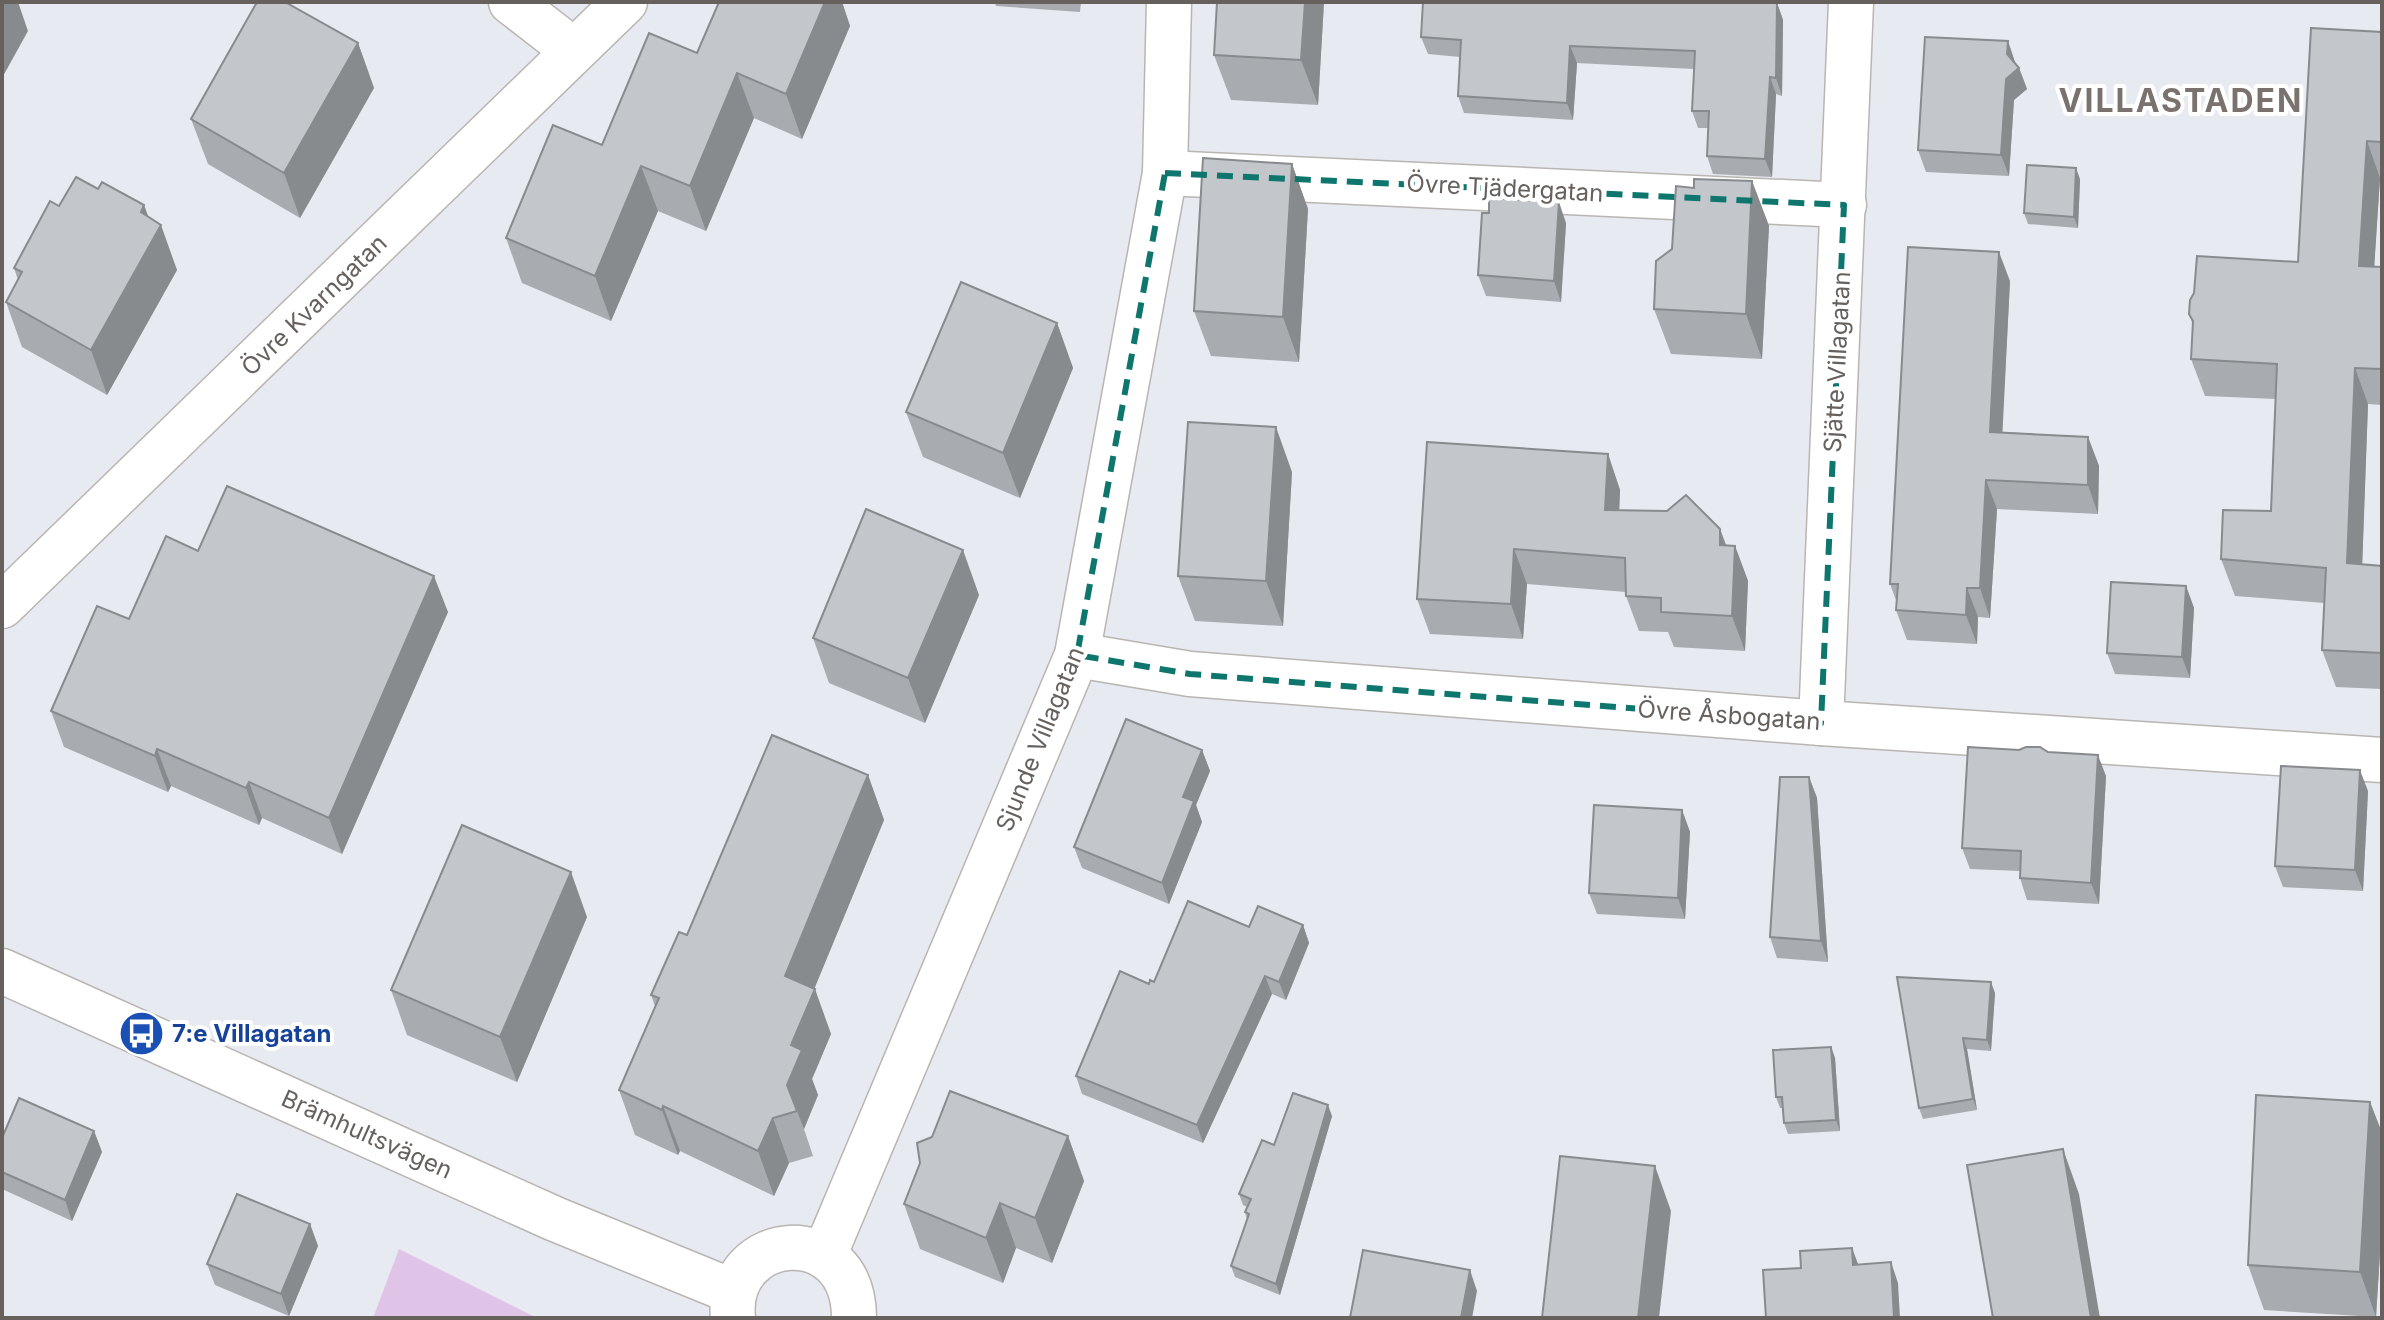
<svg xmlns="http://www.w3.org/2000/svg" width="2384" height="1320" font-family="Inter,sans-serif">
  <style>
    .green { fill: #e0c4e7 }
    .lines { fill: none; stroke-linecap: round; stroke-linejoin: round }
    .minor-casing { stroke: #b9b5b2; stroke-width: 47 }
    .minor { stroke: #fff; stroke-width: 44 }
    .wall { fill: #a8abaf }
    .shaded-wall { fill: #888b8e }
    .building { fill: #c3c7cb; stroke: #888b8e; stroke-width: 2 }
    .marked { fill: none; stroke: #0f766e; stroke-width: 6; stroke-dasharray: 16 10; stroke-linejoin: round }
    .labels { text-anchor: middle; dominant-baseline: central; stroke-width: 8; stroke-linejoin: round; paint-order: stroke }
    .street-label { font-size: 24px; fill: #67615e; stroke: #fff }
    .transit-label { font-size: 24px; font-weight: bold; fill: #164399; stroke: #fff; text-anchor: start }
    .district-label { font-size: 32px; font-weight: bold; letter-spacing: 2px; fill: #79726f; stroke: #fff }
  </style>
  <rect width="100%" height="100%" fill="#e7eaf0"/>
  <!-- green -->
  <polygon class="green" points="399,1249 537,1318 373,1318"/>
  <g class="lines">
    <defs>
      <g id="minor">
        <polyline points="511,2 573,50"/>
        <polyline points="1165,173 1844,205"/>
        <polyline points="2,606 625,2"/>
        <polyline points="1077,655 1190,674 1821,723 2382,760"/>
        <polyline points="1821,723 1851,2"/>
        <polyline points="2,971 555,1219 734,1292"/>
        <polyline points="824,1256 1077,655 1165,173 1169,2"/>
        <path d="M733 1318C724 1231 854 1218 854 1318"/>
      </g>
    </defs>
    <!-- minor casing -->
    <use href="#minor" class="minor-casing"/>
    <!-- minor -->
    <use href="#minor" class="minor"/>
  </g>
  <!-- wall -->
  <g class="wall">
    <polygon points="719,2 842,2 850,26 802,139 754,118 706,231 658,211 611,321 522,283 506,238 697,53"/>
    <polygon points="995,2 1081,2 1080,12 996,6"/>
    <polygon points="1217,2 1324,2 1318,105 1231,100 1214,55"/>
    <polygon points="1777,3 1783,20 1782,96 1776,94 1772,177 1713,174 1707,156 1708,128 1698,128 1692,111 1694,69 1577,63 1573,120 1464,113 1458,96 1460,57 1428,54 1421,37"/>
    <polygon points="2382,32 2382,178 2380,178 2374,267 2382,267 2382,405 2368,404 2362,564 2382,566 2382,689 2336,687 2322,650 2325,603 2235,596 2221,559 2271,511 2276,399 2205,396 2191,359 2193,325 2189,314 2298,262"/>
    <polygon points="2008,41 2015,63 2019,68 2027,89 2014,100 2009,176 1926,172 1918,150"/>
    <polygon points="358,43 374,88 300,218 208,164 191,119"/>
    <polygon points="1292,164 1308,209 1299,362 1211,356 1194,311"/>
    <polygon points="2080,179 2078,228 2028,224 2024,213"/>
    <polygon points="1752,181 1769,226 1762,359 1671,354 1654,309 1672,249 1694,188"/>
    <polygon points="98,189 144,205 148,217 177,270 107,395 22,347 6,302 18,280 14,268 59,206"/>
    <polygon points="1566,223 1561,302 1486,296 1478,275"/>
    <polygon points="2010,281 2002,432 2088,437 2099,466 2098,514 1997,509 1990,618 1978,617 1977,644 1907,640 1896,610 1897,603 1890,584"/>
    <polygon points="1057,323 1073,368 1020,498 923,457 906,412"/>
    <polygon points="1608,454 1620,490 1619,510 1720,529 1726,545 1735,546 1748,581 1745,651 1674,647 1668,632 1639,631 1626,596 1626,592 1527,584 1523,639 1430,634 1417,599"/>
    <polygon points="1292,472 1283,626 1195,621 1178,576"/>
    <polygon points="198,551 448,612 342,854 262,818 259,825 171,786 168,792 64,747 51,711 129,619"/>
    <polygon points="2186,586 2194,608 2190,678 2115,674 2107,653"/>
    <polygon points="979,595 925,723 829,683 813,638"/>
    <polygon points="1202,750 1210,771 1196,805 1202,822 1169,904 1082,868 1074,847"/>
    <polygon points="2048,752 2106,776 2099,904 2027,900 2020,878 2020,871 1970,869 1962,848"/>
    <polygon points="868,775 884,820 814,989 831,1034 812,1079 818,1095 804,1129 813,1156 789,1163 774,1196 680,1151 678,1155 635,1135 619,1090 655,1006 651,995 687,935"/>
    <polygon points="1809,777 1817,798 1828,962 1777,958 1770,937"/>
    <polygon points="2368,791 2363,891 2283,887 2275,866"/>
    <polygon points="1682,810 1690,832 1685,919 1597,914 1589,893"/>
    <polygon points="587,917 517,1082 407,1035 391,990"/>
    <polygon points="1303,925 1309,943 1286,1000 1272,994 1203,1143 1082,1094 1076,1076 1149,984 1249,927"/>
    <polygon points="1897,977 1995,993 1991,1051 1967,1049 1977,1110 1923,1119 1919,1108"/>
    <polygon points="1831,1047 1835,1058 1840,1131 1788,1134 1784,1123 1783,1108 1780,1108 1776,1097"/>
    <polygon points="2370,1102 2382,1133 2382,1221 2376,1317 2264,1310 2248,1265"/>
    <polygon points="1332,1116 1280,1295 1235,1277 1231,1266 1247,1220 1245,1212 1247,1207 1243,1205 1239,1194 1274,1145"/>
    <polygon points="94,1131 102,1152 72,1221 2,1189 2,1138"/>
    <polygon points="1068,1136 1084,1181 1052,1263 1016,1248 1003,1283 920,1249 904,1204"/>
    <polygon points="310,1224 318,1246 289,1316 215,1285 207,1264"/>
  </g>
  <!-- shaded-wall -->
  <g class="shaded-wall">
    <polygon points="3,2 18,2 28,31 2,78"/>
    <polygon points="825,2 842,2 850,26 802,139 786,94"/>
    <polygon points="1305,2 1324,2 1318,105 1301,60"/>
    <polygon points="1777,3 1783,20 1782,96 1776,78"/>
    <polygon points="2008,41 2015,62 2015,72 2019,68 2027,89 2014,100 2009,176 2001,155"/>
    <polygon points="358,43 374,88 300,218 284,173"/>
    <polygon points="1570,46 1577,63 1573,120 1567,103"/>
    <polygon points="737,73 754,118 706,231 690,186"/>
    <polygon points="1770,77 1776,94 1772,177 1765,159"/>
    <polygon points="2367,141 2380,178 2372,302 2359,266"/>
    <polygon points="1292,164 1308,209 1299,362 1283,317"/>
    <polygon points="641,166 658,211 611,321 595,276"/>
    <polygon points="2076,168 2080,179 2078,228 2074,217"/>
    <polygon points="1752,181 1769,226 1762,359 1746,314"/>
    <polygon points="1559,202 1566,223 1561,302 1554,281"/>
    <polygon points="144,205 155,235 161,225 177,270 107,395 91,350"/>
    <polygon points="1999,252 2010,281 2001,461 1990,432"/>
    <polygon points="1057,323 1073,368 1020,498 1003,453"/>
    <polygon points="2355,368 2368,404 2361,600 2347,563"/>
    <polygon points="1276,427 1292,472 1283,626 1266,581"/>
    <polygon points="2088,437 2099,466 2098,514 2088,485"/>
    <polygon points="1608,454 1620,490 1618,545 1605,510"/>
    <polygon points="1986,480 1997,509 1990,618 1980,588"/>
    <polygon points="1720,529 1733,565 1720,545"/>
    <polygon points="1735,546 1748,581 1745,651 1732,616"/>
    <polygon points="1514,549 1527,584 1523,639 1511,604"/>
    <polygon points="963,550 979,595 925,723 908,678"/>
    <polygon points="434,576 448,612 342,854 329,818"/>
    <polygon points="2186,586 2194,608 2190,678 2182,657"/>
    <polygon points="1967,588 1978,617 1977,644 1966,615"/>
    <polygon points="157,749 171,786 168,792 155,756"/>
    <polygon points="1202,750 1210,771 1196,805 1202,822 1169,904 1162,883 1183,797"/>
    <polygon points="2098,755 2106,776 2099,904 2091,883"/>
    <polygon points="2360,770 2368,791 2363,891 2355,870"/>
    <polygon points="868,775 884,820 801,1021 785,976"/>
    <polygon points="1809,777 1817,798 1828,962 1821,941"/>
    <polygon points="249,782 262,818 259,825 246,788"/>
    <polygon points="1682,810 1690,832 1685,919 1678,898"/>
    <polygon points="571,872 587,917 517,1082 500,1037"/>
    <polygon points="1303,925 1309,943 1286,1000 1279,982"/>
    <polygon points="1265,976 1272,994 1203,1143 1197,1125"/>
    <polygon points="1991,982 1995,993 1991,1051 1987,1040"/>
    <polygon points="815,989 831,1034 812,1079 818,1095 804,1129 787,1085 791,1045"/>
    <polygon points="1963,1038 1967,1049 1977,1110 1973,1099"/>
    <polygon points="1831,1047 1835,1058 1840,1131 1836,1120"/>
    <polygon points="2370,1102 2382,1133 2382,1221 2376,1317 2360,1272"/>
    <polygon points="1328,1105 1332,1116 1280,1295 1276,1284"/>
    <polygon points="663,1106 680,1151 678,1155 662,1110"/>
    <polygon points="773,1118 789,1163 774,1196 758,1151"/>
    <polygon points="94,1131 102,1152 72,1221 65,1200"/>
    <polygon points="1068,1136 1084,1181 1052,1263 1035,1218"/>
    <polygon points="2063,1149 2079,1194 2100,1318 2091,1318"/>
    <polygon points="1655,1166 1671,1211 1659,1318 1638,1318"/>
    <polygon points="1000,1203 1016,1248 1003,1283 986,1238"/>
    <polygon points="310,1224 318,1246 289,1316 281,1294"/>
    <polygon points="1852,1248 1860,1269 1853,1265"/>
    <polygon points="1891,1262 1898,1283 1900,1318 1894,1318"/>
    <polygon points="1470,1270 1477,1291 1472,1318 1461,1318"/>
  </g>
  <!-- building -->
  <g class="building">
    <polygon points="257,2 285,2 358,43 284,173 191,119"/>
    <polygon points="719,2 825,2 786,94 737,73 690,186 641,166 595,276 506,238 553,125 602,145 649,33 697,53"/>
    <polygon points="1217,2 1305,2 1301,60 1214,55"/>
    <polygon points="1423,2 1777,3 1776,78 1770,77 1765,159 1707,156 1709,111 1692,111 1695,51 1570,46 1567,103 1458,96 1461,40 1421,37"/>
    <polygon points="2311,28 2382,32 2382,142 2367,141 2359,266 2382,267 2382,369 2355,368 2347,563 2382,566 2382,653 2322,650 2326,568 2221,559 2223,510 2271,511 2277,364 2191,359 2193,321 2189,314 2190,300 2194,293 2197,256 2298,262"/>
    <polygon points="1925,37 2008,41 2007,54 2019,68 2006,79 2001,155 1918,150"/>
    <polygon points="1203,158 1292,164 1283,317 1194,311"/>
    <polygon points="2027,165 2076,168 2074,217 2024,213"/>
    <polygon points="76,177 98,189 102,182 144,205 141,212 161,225 91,350 6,302 22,272 14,268 50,201 59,206"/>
    <polygon points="1694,179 1752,181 1746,314 1654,309 1656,261 1672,249 1676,186 1694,188"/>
    <polygon points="1489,198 1559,202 1554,281 1478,275 1482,213 1489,213"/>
    <polygon points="1908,247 1999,252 1990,432 2088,437 2088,485 1986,480 1980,588 1967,588 1966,615 1896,610 1898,584 1890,584"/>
    <polygon points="961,282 1057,323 1003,453 906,412"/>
    <polygon points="1188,422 1276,427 1266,581 1178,576"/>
    <polygon points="1427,442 1608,454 1605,510 1667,511 1686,495 1720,529 1720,545 1735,546 1732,616 1661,612 1661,598 1626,596 1625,558 1514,549 1511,604 1417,599"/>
    <polygon points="227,486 434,576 329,818 249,782 246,788 157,749 155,756 51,711 97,606 129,619 166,536 198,551"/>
    <polygon points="866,509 963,550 908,678 813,638"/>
    <polygon points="2111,582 2186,586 2182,657 2107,653"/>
    <polygon points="1126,719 1202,750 1183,797 1194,801 1162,883 1074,847"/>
    <polygon points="772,735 868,775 785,976 815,989 791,1045 802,1050 787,1085 797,1111 773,1118 758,1151 663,1106 662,1110 619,1090 659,998 651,995 679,932 687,935"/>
    <polygon points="1968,747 2019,750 2026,747 2040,747 2048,752 2098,755 2091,883 2020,878 2021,851 1962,848"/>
    <polygon points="2281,766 2360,770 2355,870 2275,866"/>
    <polygon points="1780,777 1809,777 1821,941 1770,937"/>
    <polygon points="1594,805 1682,810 1678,898 1589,893"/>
    <polygon points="462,825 571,872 500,1037 391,990"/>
    <polygon points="1188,901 1249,927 1258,906 1303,925 1279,982 1265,976 1197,1125 1076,1076 1120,971 1149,984 1150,980 1154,982"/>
    <polygon points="1897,977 1991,982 1987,1040 1963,1038 1973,1099 1919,1108"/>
    <polygon points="1831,1047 1836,1120 1784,1123 1782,1097 1776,1097 1773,1050"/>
    <polygon points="950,1091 1068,1136 1035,1218 1000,1203 986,1238 904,1204 920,1163 917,1143 932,1137"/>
    <polygon points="1293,1093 1328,1105 1276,1284 1231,1266 1249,1214 1245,1212 1251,1199 1239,1194 1262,1140 1274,1145"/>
    <polygon points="2256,1095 2370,1102 2360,1272 2248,1265"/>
    <polygon points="19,1098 94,1131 65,1200 2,1172 2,1138"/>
    <polygon points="2063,1149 2091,1318 1993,1318 1967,1165"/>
    <polygon points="1560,1156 1655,1166 1638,1318 1542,1318"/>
    <polygon points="237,1194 310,1224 281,1294 207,1264"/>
    <polygon points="1852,1248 1853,1265 1891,1262 1894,1318 1766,1318 1763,1270 1801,1268 1800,1251"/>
    <polygon points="1363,1250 1470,1270 1461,1318 1350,1318"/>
  </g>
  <!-- marked area -->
  <path class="marked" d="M1165 173 1844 205 1821 723 1190 674 1077 655Z"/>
  <!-- icons -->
  <defs>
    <symbol id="bus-disc" viewBox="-11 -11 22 22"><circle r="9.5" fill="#1a4fb4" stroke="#fff"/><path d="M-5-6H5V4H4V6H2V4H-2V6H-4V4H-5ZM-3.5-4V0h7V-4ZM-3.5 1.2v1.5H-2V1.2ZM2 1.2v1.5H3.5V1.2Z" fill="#fff"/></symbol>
  </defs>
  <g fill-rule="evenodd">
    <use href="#bus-disc" x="116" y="1008" width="51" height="51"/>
  </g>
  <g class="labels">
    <!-- street labels -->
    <g class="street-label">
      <text transform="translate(1505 188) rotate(3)">Övre Tjädergatan</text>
      <text transform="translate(314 305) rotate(-44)">Övre Kvarngatan</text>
      <text transform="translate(1837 362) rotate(-87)">Sjätte Villagatan</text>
      <text transform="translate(1729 715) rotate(4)">Övre Åsbogatan</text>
      <text transform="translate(1040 739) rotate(-68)">Sjunde Villagatan</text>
      <text transform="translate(367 1134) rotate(24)">Brämhultsvägen</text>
    </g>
    <!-- transit labels -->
    <g class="transit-label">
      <text x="172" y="1033">7:e Villagatan</text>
    </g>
    <!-- district labels -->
    <g class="district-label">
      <text x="2181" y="100">VILLASTADEN</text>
    </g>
  </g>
  <!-- border -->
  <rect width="2384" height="1320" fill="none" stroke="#67615e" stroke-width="8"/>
</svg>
